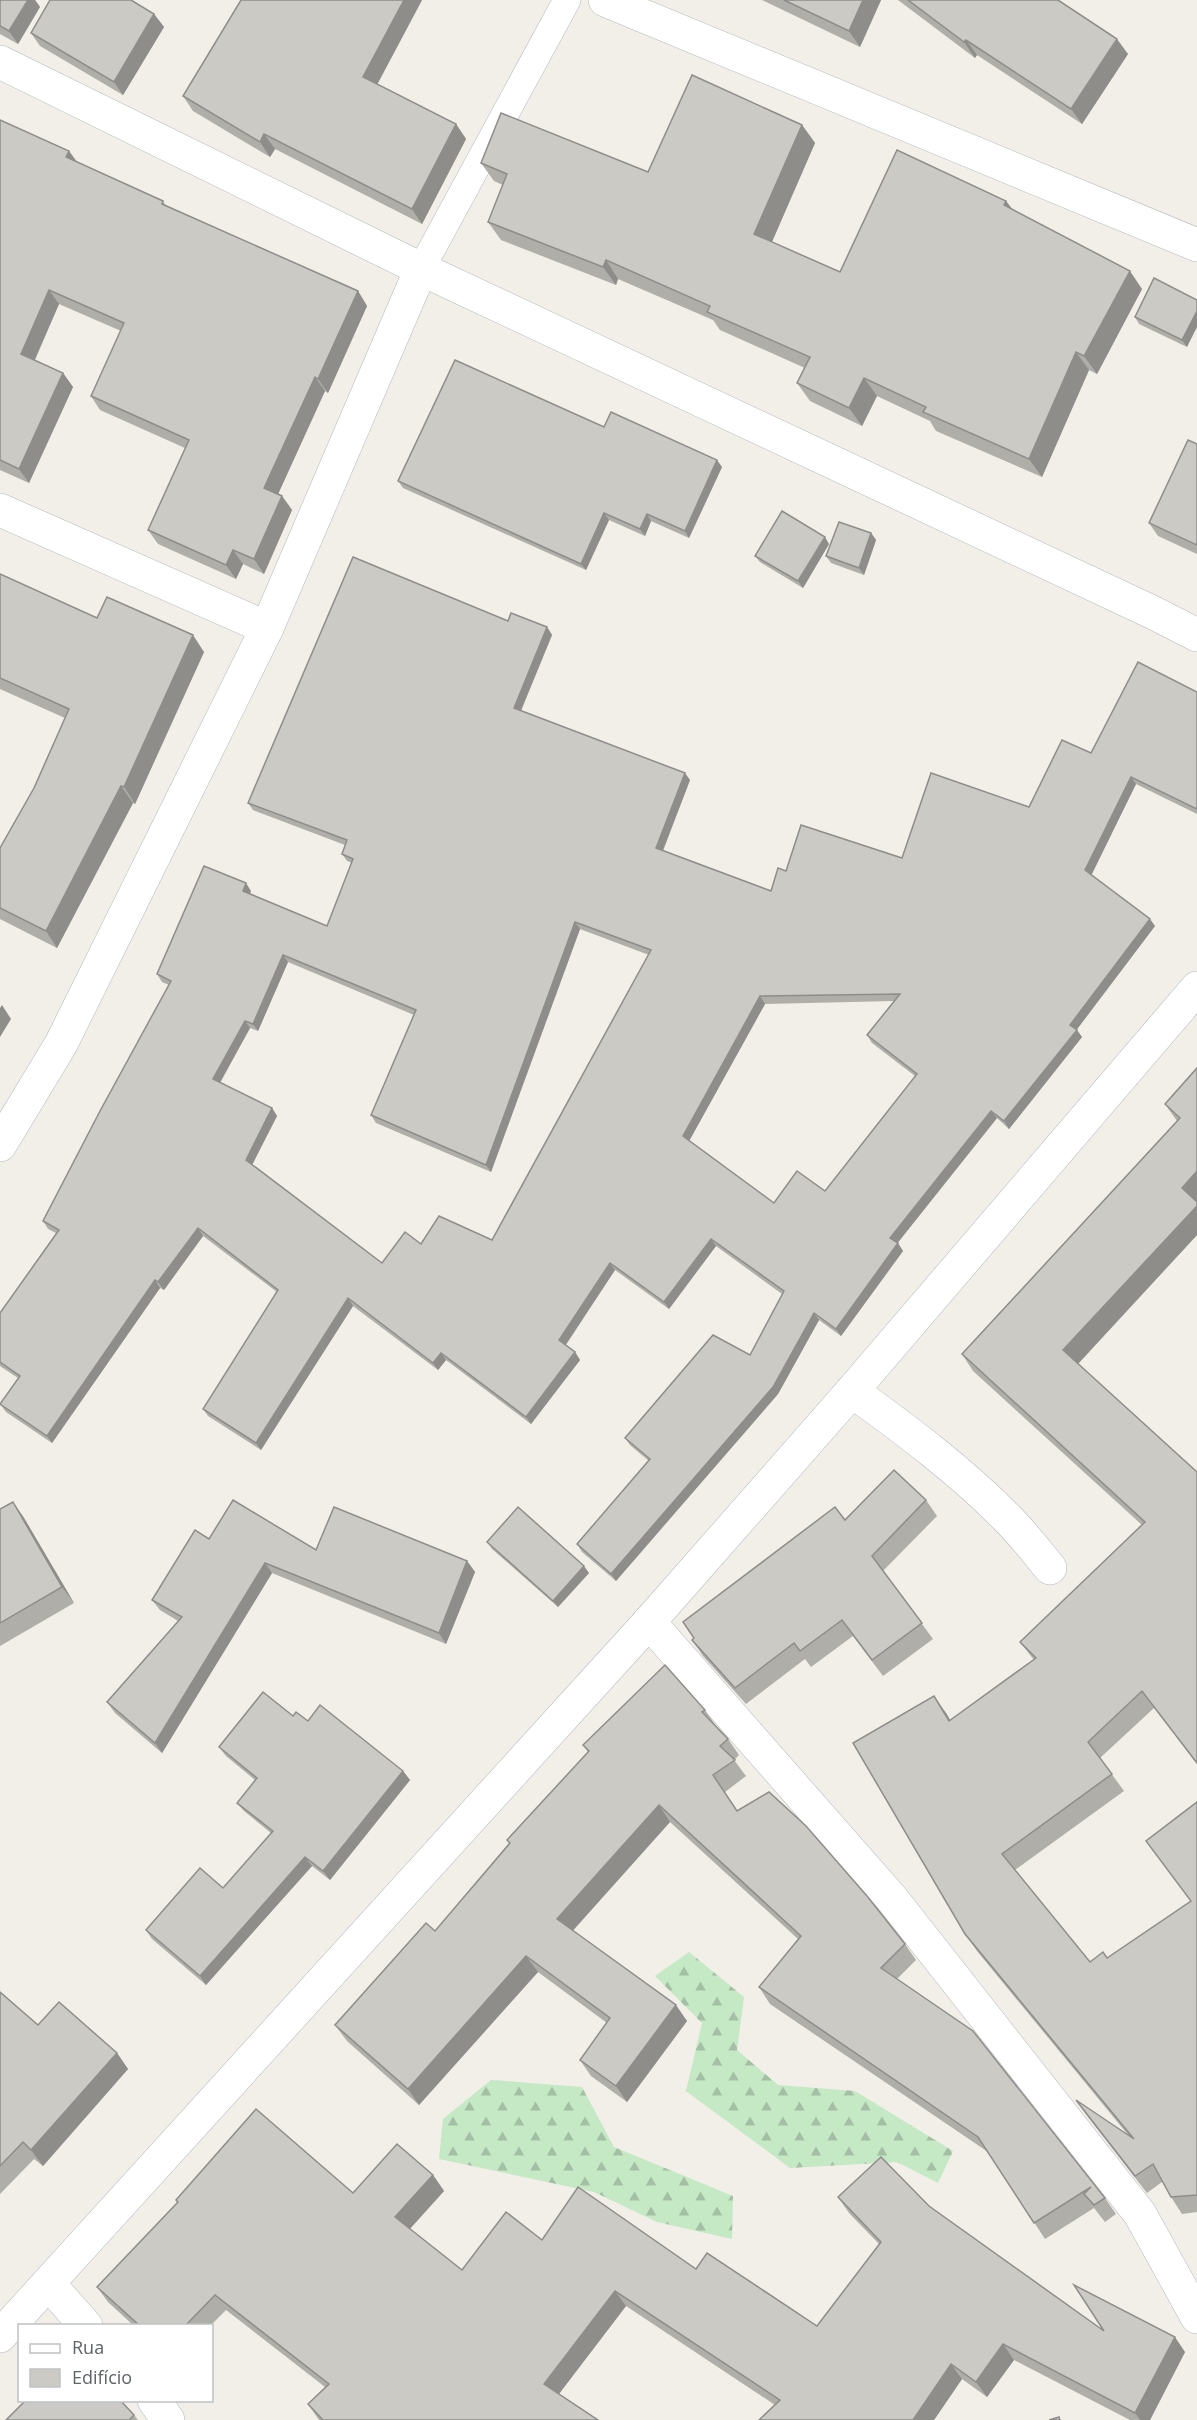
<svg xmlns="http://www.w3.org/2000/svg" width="1197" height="2420" font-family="'Open Sans',sans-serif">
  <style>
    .forest { fill: url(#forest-firs) }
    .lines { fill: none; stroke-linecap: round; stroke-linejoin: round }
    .service-casing { stroke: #b5b8bc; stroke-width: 28 }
    .minor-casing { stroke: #b5b8bc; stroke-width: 34 }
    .service { stroke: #fff; stroke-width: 27 }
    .minor { stroke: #fff; stroke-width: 33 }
    .wall { fill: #afaea9; fill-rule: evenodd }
    .shaded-wall { fill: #8f8d8a }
    .building { fill: #cccac5; stroke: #8f8d8a; stroke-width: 1.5; fill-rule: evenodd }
  </style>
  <defs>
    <pattern id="forest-firs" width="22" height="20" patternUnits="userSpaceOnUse" patternTransform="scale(1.5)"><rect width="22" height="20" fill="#c5e8c5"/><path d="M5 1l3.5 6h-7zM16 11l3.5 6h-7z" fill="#a3c0a4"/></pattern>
  </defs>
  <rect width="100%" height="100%" fill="#f1efe8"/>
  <!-- forest -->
  <g class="forest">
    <polygon points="689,1952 744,1997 737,2050 778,2085 855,2091 953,2151 938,2183 897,2162 790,2168 686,2091 702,2023 655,1976"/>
    <polygon points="491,2080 582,2087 614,2147 733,2196 732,2239 657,2222 594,2192 439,2159 443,2119"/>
  </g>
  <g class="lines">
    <defs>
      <polyline id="service" points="421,269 567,0"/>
      <g id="minor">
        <polyline points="605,0 1197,245"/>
        <polyline points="0,62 421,269 1154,613 1197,635"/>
        <polyline points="0,510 267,628"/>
        <polyline points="0,1145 61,1044 267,628 421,269"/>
        <path d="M852 1391C906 1430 961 1471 1008 1519 1023 1534 1036 1551 1050 1568"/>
        <polyline points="649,1622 893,1900 1140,2214 1197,2317"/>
        <polyline points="49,2284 86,2326"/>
        <polyline points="0,2336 649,1622 852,1391 1197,988"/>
        <polyline points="154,2400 168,2420"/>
      </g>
    </defs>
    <!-- service casing -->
    <use href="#service" class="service-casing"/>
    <!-- minor casing -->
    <use href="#minor" class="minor-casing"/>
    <!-- service -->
    <use href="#service" class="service"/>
    <!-- minor -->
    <use href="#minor" class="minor"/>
  </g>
  <!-- wall -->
  <g class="wall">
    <polygon points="0,0 35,0 40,7 18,44 0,34"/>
    <polygon points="422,0 377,85 456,124 466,139 422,224 275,149 270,157 193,111 183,96"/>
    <polygon points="762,0 881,0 860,47"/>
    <polygon points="898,0 1058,0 1128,54 1082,124 977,55 975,58"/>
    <polygon points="154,14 164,27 123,95 40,46 31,33"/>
    <polygon points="0,120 69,151 77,162 163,201 166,206 358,291 367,306 328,393 325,391 278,494 282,496 292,510 264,574 243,564 236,579 158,544 148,530 185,448 100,410 91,396 121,331 59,304 35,360 63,373 73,387 29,483 0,470"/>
    <polygon points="802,125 815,143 772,242 840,272 1006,201 1013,210 1142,289 1097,374 1089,370 1042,477 936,431 930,421 877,396 862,426 810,401 797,383 805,368 720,330 713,320 618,279 616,285 501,240 488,222 503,185 494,181 481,163 648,172"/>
    <polygon points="1197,300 1187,347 1139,324 1135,317"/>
    <polygon points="604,427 722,467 689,538 651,521 645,536 609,520 586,570 403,488 398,481"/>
    <polygon points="1197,444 1197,554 1158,536 1149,523"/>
    <polygon points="871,533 876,540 864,575 831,563 826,556"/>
    <polygon points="829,544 803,588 760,562 755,556"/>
    <polygon points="0,574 97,618 204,652 135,804 133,803 57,948 0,919 0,848 34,788 65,718 0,689"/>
    <path d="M508 621 547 627 552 635 521 711 690 780 663 851 771 891 786 871 902 858 1029 807 1091 753 1197 692V814L1136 784 1091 875 1155 926 1076 1030 1082 1037 1009 1129 997 1118 897 1243 903 1251 841 1336 819 1320 778 1394 616 1581 582 1552 577 1544 649 1461 630 1445 625 1438 750 1355 782 1294 716 1246 669 1309 615 1270 566 1345 575 1352 580 1360 531 1424 446 1360 438 1370 353 1306 261 1450 208 1416 203 1409 277 1292 203 1236 164 1290 160 1288 52 1443 6 1412 0 1404 18 1378 0 1366V1313L56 1233 48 1229 43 1221 169 985 162 982 157 974 251 891 250 894 327 926 352 863 347 861 342 854 345 845 253 810 248 803ZM580 929 649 955 492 1240 421 1244 382 1263 252 1165 277 1116 272 1108 220 1083 250 1028 258 1031 288 962 414 1015 371 1115 376 1123 491 1172ZM894 1001 867 1035 872 1043 915 1076 825 1191 774 1203 689 1141 765 1004Z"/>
    <polygon points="1197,1068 1197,1235 1078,1364 1197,1472 1197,1764 1154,1708 1100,1758 1124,1791 1015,1870 1090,1962 1107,1958 1191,1901 1146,1841 1197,1802 1197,2212 1182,2214 1171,2197 1162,2182 1147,2193 1088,2117 1076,2100 1129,2136 977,1951 965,1934 946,1713 950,1720 1034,1660 1020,1642 1142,1525 973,1371 962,1354 1177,1121 1165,1104"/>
    <polygon points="926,1500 937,1516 883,1571 933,1639 883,1676 853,1636 811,1667 805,1659 746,1704 703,1656 692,1640 694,1638 683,1622 845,1520"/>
    <polygon points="13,1502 24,1518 74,1603 0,1646 0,1509"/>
    <polygon points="209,1539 316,1550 467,1561 475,1572 446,1644 272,1573 162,1753 115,1713 107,1702 178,1621 160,1610 152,1600"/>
    <polygon points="487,1542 589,1573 558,1607 492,1549"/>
    <polygon points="705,1710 716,1726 728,1739 739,1755 734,1760 746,1776 725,1792 737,1811 905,1944 916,1960 897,1979 1105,2198 1116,2214 1105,2222 1094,2208 1045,2239 988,2152 770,2004 759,1987 798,1939 670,1822 573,1930 687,2021 627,2102 591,2076 580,2060 607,2023 538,1972 419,2105 347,2041 335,2025 435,1931 509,1843 507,1840 588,1752 583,1745"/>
    <polygon points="293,1716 308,1721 403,1771 410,1780 330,1880 312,1866 206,1985 152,1939 146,1930 223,1888 271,1833 244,1811 237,1803 255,1780 226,1756 219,1747"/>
    <polygon points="0,1992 38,2025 117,2053 128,2069 43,2166 34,2159 0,2194"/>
    <polygon points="433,2175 444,2191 410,2229 462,2270 542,2240 696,2269 817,2326 879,2244 849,2213 838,2197 929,2206 1104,2331 1185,2352 1150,2420 1130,2420 1014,2360 987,2397 962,2379 934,2420 759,2420 775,2405 626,2306 559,2394 598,2420 319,2420 308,2404 325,2387 226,2310 211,2325 133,2325 108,2302 97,2287 177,2203 176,2200 353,2193"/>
    <polygon points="134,2415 138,2420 6,2420"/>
  </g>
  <!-- shaded-wall -->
  <g class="shaded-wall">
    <polygon points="28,0 35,0 40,7 18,44 9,31"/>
    <polygon points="404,0 422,0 373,92 363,77"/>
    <polygon points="863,0 881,0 860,47 849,31"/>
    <polygon points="154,14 164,27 123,95 114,82"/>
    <polygon points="1117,39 1128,54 1082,124 1071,109"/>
    <polygon points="966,40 977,55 975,58 964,42"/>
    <polygon points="456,124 466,139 422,224 412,209"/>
    <polygon points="802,125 815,143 767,253 754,234"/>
    <polygon points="264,134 275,149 270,157 260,142"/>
    <polygon points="69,151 79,165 66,157"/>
    <polygon points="1006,201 1019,219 1004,205"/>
    <polygon points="606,260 618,279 616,285 603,267"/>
    <polygon points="1130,271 1142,289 1097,374 1084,356"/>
    <polygon points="49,290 59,304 31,368 21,354"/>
    <polygon points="358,291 367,306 328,393 318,379"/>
    <polygon points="1197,311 1197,327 1187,347 1182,340"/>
    <polygon points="1076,352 1089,370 1042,477 1029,459"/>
    <polygon points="63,373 73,387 29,483 19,469"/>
    <polygon points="315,377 325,391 274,503 264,488"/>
    <polygon points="864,378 877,396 862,426 849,408"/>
    <polygon points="717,460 722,467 689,538 685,531"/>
    <polygon points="282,496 292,510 264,574 254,559"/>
    <polygon points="604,513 609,520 586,570 581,564"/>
    <polygon points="647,514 651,521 645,536 640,529"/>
    <polygon points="871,533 876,540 864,575 859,568"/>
    <polygon points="825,537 829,544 803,588 798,581"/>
    <polygon points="233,550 243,564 236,579 226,565"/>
    <polygon points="547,627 552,635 519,715 514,708"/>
    <polygon points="193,635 204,652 135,804 124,787"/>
    <polygon points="685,773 690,780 661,855 656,848"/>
    <polygon points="1131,777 1136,784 1090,878 1085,870"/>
    <polygon points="121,786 133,803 57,948 46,931"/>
    <polygon points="246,883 251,891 248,898 243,891"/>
    <polygon points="1150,919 1155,926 1075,1032 1077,1030 1082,1037 1009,1129 1004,1121 1070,1025"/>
    <polygon points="575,922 580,929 491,1172 486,1165"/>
    <polygon points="283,955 288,962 258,1031 253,1024"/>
    <polygon points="760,996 765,1004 688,1143 683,1136"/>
    <polygon points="2,1005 11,1019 0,1037 0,1008"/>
    <polygon points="245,1021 250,1028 218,1086 213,1079"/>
    <polygon points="272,1108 277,1116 251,1167 246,1160"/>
    <polygon points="991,1111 997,1118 896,1245 890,1238"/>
    <polygon points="1197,1171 1197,1201 1193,1205 1182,1188"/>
    <polygon points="1197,1206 1197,1235 1075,1367 1063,1350"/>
    <polygon points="198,1228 203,1236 164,1290 158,1282"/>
    <polygon points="711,1239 716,1246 669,1309 664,1302"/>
    <polygon points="898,1243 903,1251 841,1336 836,1329"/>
    <polygon points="610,1263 615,1270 564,1347 559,1340"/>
    <polygon points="155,1280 160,1288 52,1443 47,1436"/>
    <polygon points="348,1298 353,1306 261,1450 256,1443"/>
    <polygon points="814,1313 819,1320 778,1394 616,1581 611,1574"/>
    <polygon points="575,1352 580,1360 531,1424 526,1417"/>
    <polygon points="441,1353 446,1360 438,1370 433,1363"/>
    <polygon points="13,1502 24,1518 74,1603 62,1587"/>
    <polygon points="467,1561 475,1572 446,1644 439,1633"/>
    <polygon points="265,1563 272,1573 162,1753 155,1743"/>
    <polygon points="584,1566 589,1573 558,1607 553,1601"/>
    <polygon points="934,1696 946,1713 960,1738 949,1721"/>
    <polygon points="403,1771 410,1780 330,1880 323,1871"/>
    <polygon points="659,1805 670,1822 569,1935 557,1919"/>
    <polygon points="305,1857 312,1866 206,1985 200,1976"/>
    <polygon points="526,1956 538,1972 419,2105 408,2089"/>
    <polygon points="676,2005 687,2021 627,2102 616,2086"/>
    <polygon points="117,2053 128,2069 43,2166 31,2150"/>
    <polygon points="433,2175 444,2191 406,2233 395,2217"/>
    <polygon points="615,2291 626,2306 555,2399 544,2384"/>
    <polygon points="1175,2337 1185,2352 1150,2420 1140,2420 1135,2413"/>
    <polygon points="1003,2344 1014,2360 987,2397 976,2382"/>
    <polygon points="951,2364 962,2379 934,2420 913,2420"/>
  </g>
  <!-- building -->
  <g class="building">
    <polygon points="0,0 28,0 9,31 0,26"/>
    <polygon points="50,0 131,0 154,14 114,82 31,33"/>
    <polygon points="241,0 404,0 363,77 456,124 412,209 264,134 260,142 183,96"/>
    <polygon points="784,0 863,0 849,31"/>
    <polygon points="908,0 1058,0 1117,39 1071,109 966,40 964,42"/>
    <polygon points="692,75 802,125 754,234 840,272 897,150 1006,201 1004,205 1130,271 1084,356 1076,352 1029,459 923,412 926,407 864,378 849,408 797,383 810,357 707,312 710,306 606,260 603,267 488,222 507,174 481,163 501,113 648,172"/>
    <polygon points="0,120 69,151 66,157 163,201 162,204 358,291 318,379 315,377 264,488 282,496 254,559 233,550 226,565 148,530 189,440 91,396 124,323 49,290 21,354 63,373 19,469 0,460"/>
    <polygon points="1154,278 1197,300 1197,311 1182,340 1135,317"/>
    <polygon points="455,360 604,427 611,412 717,460 685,531 647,514 640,529 604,513 581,564 398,481"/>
    <polygon points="1188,440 1197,444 1197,545 1149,523"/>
    <polygon points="782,511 825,537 798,581 755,556"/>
    <polygon points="839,522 871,533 859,568 826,556"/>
    <path d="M353 557 508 621 511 613 547 627 514 708 685 773 656 848 771 891 778 868 786 871 801 825 902 858 931 773 1029 807 1062 740 1091 753 1138 662 1197 692V809L1131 777 1085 870 1150 919 1070 1025 1077 1030 1004 1121 991 1111 890 1238 898 1243 836 1329 814 1313 773 1387 611 1574 577 1544 650 1459 625 1438 713 1335 750 1355 784 1291 711 1239 664 1302 610 1263 559 1340 575 1352 526 1417 441 1353 433 1363 348 1298 256 1443 203 1409 278 1290 198 1228 158 1282 155 1280 47 1436 0 1404 20 1376 0 1362V1313L59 1230 43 1221 100 1111 171 981 157 974 204 866 246 883 243 891 327 926 353 859 342 854 347 840 248 803ZM575 922 651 950 492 1240 439 1216 421 1244 405 1232 382 1263 246 1160 272 1108 213 1079 245 1021 253 1024 283 955 416 1010 371 1115 486 1165ZM900 994 867 1035 917 1074 825 1191 797 1171 774 1203 683 1136 760 996Z"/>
    <polygon points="0,574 97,618 107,597 193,635 124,787 121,786 46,931 0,908 0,848 34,788 69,709 0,678"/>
    <polygon points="1197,1068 1197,1171 1182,1188 1197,1202 1197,1206 1063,1350 1197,1472 1197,1763 1142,1691 1088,1742 1112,1774 1002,1854 1090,1962 1103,1952 1107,1958 1191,1901 1146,1841 1197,1802 1197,2195 1171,2197 1153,2164 1135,2176 1076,2100 1134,2139 965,1934 853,1743 934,1696 949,1721 1036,1658 1020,1642 1145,1522 962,1354 1180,1118 1165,1104"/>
    <polygon points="894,1470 926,1500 872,1556 922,1623 872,1660 842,1620 800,1651 794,1643 735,1688 692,1640 694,1638 683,1622 835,1507 845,1520"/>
    <polygon points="233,1500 316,1550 334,1507 467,1561 439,1633 265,1563 155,1743 107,1702 182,1617 152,1600 195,1530 209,1539"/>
    <polygon points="13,1502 62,1587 0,1623 0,1509"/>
    <polygon points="518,1507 584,1566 553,1601 487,1542"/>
    <polygon points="665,1665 705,1710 702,1712 728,1739 720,1746 735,1760 713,1775 737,1811 769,1792 806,1826 867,1896 905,1944 881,1968 973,2031 1105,2198 1094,2205 1084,2194 1091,2187 1034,2223 978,2137 759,1987 801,1936 659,1805 557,1919 676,2005 616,2086 580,2060 610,2018 526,1956 408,2089 335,2025 426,1923 435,1931 510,1843 507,1840 589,1751 583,1745"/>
    <polygon points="263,1692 293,1716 296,1712 308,1721 320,1705 403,1771 323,1871 305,1857 200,1976 146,1930 200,1868 223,1888 273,1831 237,1803 257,1778 219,1747"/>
    <polygon points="0,1992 38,2025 59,2002 117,2053 31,2150 23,2142 0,2166"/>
    <polygon points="256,2109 353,2193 397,2144 433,2175 395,2217 462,2270 506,2212 542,2240 578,2187 696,2269 707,2253 817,2326 881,2242 838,2197 881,2157 929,2206 1104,2331 1074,2285 1175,2337 1135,2413 1003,2344 976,2382 951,2364 913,2420 759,2420 780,2400 615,2291 544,2384 598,2420 323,2420 308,2404 329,2384 215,2295 186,2325 139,2325 97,2287 178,2202 176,2200"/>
    <polygon points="26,2400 120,2400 134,2415 129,2420 6,2420"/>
    <polygon points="1059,2417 1060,2420 1049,2420"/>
  </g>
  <!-- legend -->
  <rect x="18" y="2324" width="195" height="78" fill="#ffffff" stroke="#bfc1c3" stroke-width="1.5"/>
  <rect x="30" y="2344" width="30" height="9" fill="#ffffff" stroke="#bfc1c3" stroke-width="1.5"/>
  <text x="72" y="2354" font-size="18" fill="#5f6368">Rua</text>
  <rect x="30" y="2369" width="30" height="18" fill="#cccac5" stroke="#bfc1c3" stroke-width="1.5"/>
  <text x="72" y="2384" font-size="18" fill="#5f6368">Edifício</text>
</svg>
